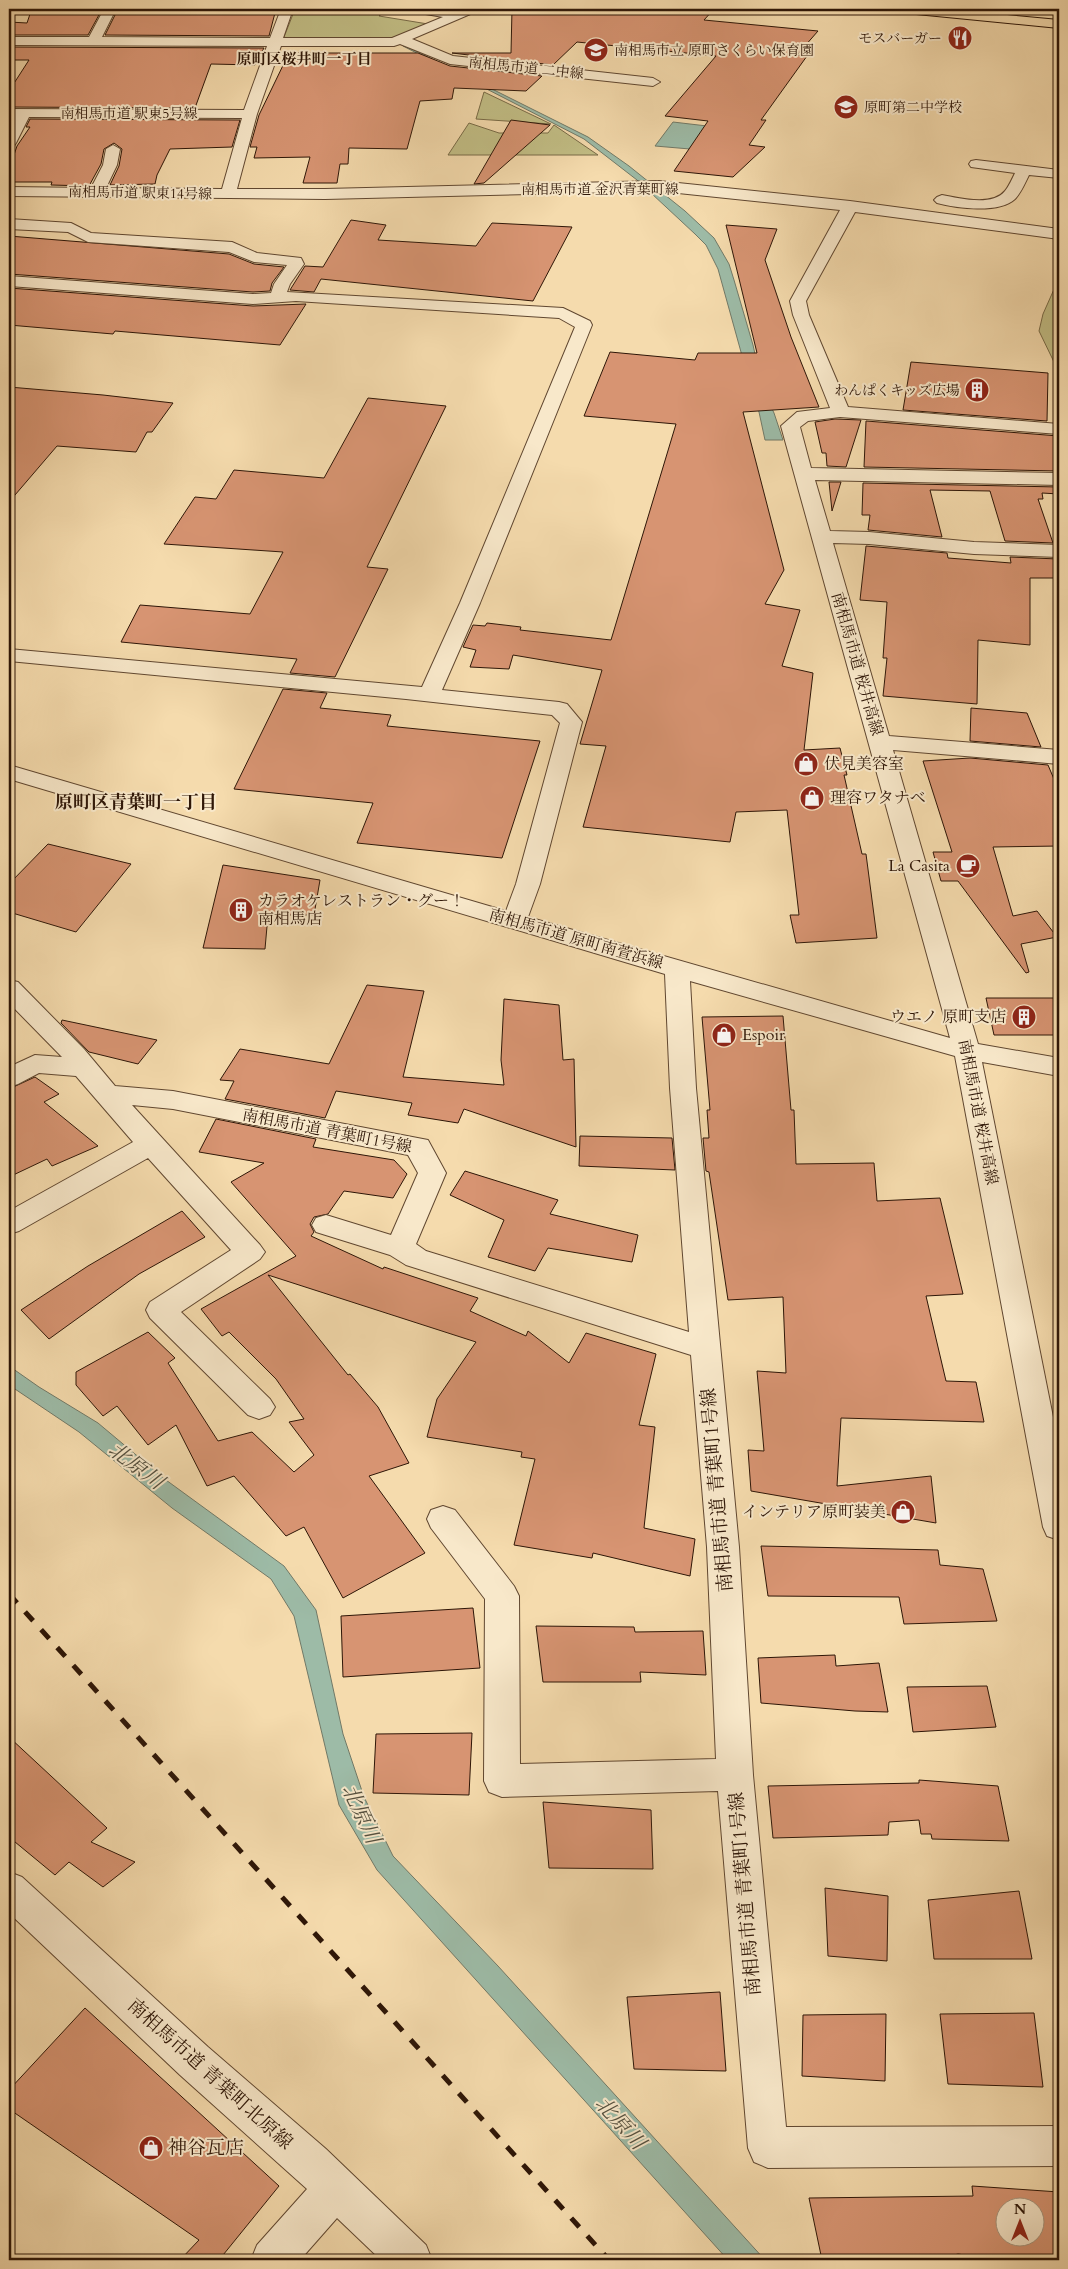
<svg xmlns="http://www.w3.org/2000/svg" width="1068" height="2269" font-family="Cardo,'Noto Serif JP',serif">
  <style>
    .green { fill: #c2be85; stroke: #786a46 }
    .water { fill: #9dbba7; stroke: #717967 }
    .building { fill: #d79472; stroke: #2e1607; fill-rule: evenodd }
    .lines { fill: none; stroke-linecap: round; stroke-linejoin: round }
    .minor-casing { stroke: #604730; stroke-width: 2 }
    .major-casing { stroke: #2e1607; stroke-width: 2 }
    .minor { fill: #f8e8ca; fill-rule: evenodd }
    .major { fill: #f5dbad; fill-rule: evenodd }
    .rail { stroke: #2e1607; stroke-width: 5; stroke-dasharray: 12 12; stroke-linecap: butt }
    .labels { text-anchor: middle; dominant-baseline: central; stroke-width: 4; stroke-linejoin: round; paint-order: stroke }
    .far-poi-label { font-size: 14px; fill: #2e1607; stroke: #f8e8ca; text-anchor: end }
    .far-street-label { font-size: 14px; fill: #2e1607; stroke: #f8e8ca }
    .far-neighbourhood-label { font-size: 15px; font-weight: bold; fill: #2e1607; stroke: #f8e8ca }
    .street-label { font-size: 16px; fill: #2e1607; stroke: #f8e8ca }
    .poi-label { font-size: 16px; fill: #2e1607; stroke: #f8e8ca; text-anchor: start }
    .neighbourhood-label { font-size: 18px; font-weight: bold; fill: #2e1607; stroke: #f8e8ca }
    .near-street-label { font-size: 19px; fill: #2e1607; stroke: #f8e8ca }
    .near-poi-label { font-size: 19px; fill: #2e1607; stroke: #f8e8ca; text-anchor: start }
    .near-water-label { font-size: 21px; font-style: italic; fill: #55503f; stroke: #f8e8ca }
  </style>
  <rect width="100%" height="100%" fill="#f5dbad"/>
  <filter id="stains"><feTurbulence type="fractalNoise" baseFrequency=".004" numOctaves="4"/><feColorMatrix values="0 0 0 0 .2 0 0 0 0 .09 0 0 0 0 .02 0 0 0 .5 -.17"/></filter>
  <radialGradient id="worn" r=".72"><stop offset=".6" stop-color="#630" stop-opacity="0"/><stop offset="1" stop-color="#630" stop-opacity=".3"/></radialGradient>
  <!-- green -->
  <g class="green">
    <polygon points="295,9 388,9 379,16 428,24 389,39 289,39 284,37"/>
    <polygon points="484,92 551,124 476,119"/>
    <polygon points="469,123 499,133 548,133 554,125 598,155 448,155"/>
    <polygon points="1059,278 1059,423 1054,422 1057,396 1054,362 1039,331 1043,314"/>
  </g>
  <!-- water -->
  <g class="water">
    <polygon points="403,46 406,46 588,137 629,166 685,211 714,238 729,264 734,280 753,345 763,390 774,413 783,440 765,440 759,412 746,383 741,352 718,269 706,245 695,234 637,180 584,139"/>
    <polygon points="673,122 707,126 690,149 655,146"/>
    <polygon points="9,1366 39,1387 98,1423 166,1480 284,1566 316,1610 343,1734 364,1797 393,1856 498,1966 765,2260 728,2260 377,1870 339,1805 294,1616 271,1579 172,1508 79,1432 9,1385"/>
  </g>
  <!-- building -->
  <g class="building">
    <polygon points="276,9 269,36 105,35 116,13 144,12 145,10"/>
    <polygon points="512,9 714,9 704,20 818,31 797,55 807,56 761,120 766,120 749,145 765,147 733,177 674,171 708,121 665,116 716,56 577,42 553,65 452,53 511,53"/>
    <polygon points="100,13 88,35 9,35 9,22 27,23 30,14"/>
    <polygon points="9,47 264,48 255,65 211,64 195,108 9,107 9,91 29,60 9,60"/>
    <polygon points="289,53 418,53 450,66 542,76 526,91 454,88 452,99 420,101 407,149 349,148 348,164 340,164 337,183 303,183 310,157 254,158 257,147 250,147 259,115"/>
    <polygon points="30,119 240,120 232,147 170,149 157,175 155,184 110,185 119,166 122,149 114,143 104,149 101,164 89,186 51,185 52,182 9,182 9,170 17,146 30,127 26,127"/>
    <polygon points="511,120 550,125 484,183 474,184"/>
    <polygon points="351,220 386,225 378,240 476,246 492,223 572,227 533,301 321,279 314,292 290,290 305,266 323,267"/>
    <polygon points="726,225 777,229 765,260 791,337 819,407 743,412 784,570 765,604 800,610 782,666 813,673 804,750 840,748 847,775 844,775 862,854 866,854 877,938 796,943 790,915 799,915 787,810 736,812 730,842 583,827 606,746 580,744 602,670 513,655 509,669 470,667 476,650 463,647 473,625 485,626 487,623 521,627 520,630 611,640 676,424 584,416 610,352 695,360 698,353 757,353"/>
    <polygon points="9,236 229,254 254,264 284,267 272,283 270,291 253,292 9,274"/>
    <polygon points="9,288 253,306 306,304 280,345 115,331 113,334 9,325"/>
    <polygon points="911,362 1048,373 1047,421 903,410"/>
    <polygon points="9,387 103,395 173,403 152,432 147,432 136,452 57,446 9,502"/>
    <polygon points="368,398 446,406 367,567 388,569 335,677 290,673 297,659 121,642 140,605 250,614 283,552 164,544 195,497 216,499 234,470 324,478"/>
    <polygon points="835,419 861,420 846,467 827,466 826,453 822,453 815,422"/>
    <polygon points="866,421 1059,436 1059,471 864,467"/>
    <polygon points="829,482 841,482 832,511"/>
    <polygon points="863,483 1059,487 1059,494 1042,493 1043,499 1038,499 1053,543 1005,541 990,491 930,490 942,537 868,530 870,515 862,515"/>
    <polygon points="866,546 947,553 948,558 1011,563 1010,557 1058,559 1059,578 1030,578 1030,645 978,640 977,704 883,696 887,658 883,658 887,602 860,600"/>
    <polygon points="283,689 327,693 320,708 391,715 387,726 540,741 502,858 357,843 373,803 234,789"/>
    <polygon points="971,708 1027,713 1041,747 970,741"/>
    <polygon points="970,758 1048,765 1059,791 1059,846 993,847 1013,916 1037,911 1057,937 1021,944 1029,972 1026,973 958,881 941,881 933,852 952,852 923,761"/>
    <polygon points="48,844 131,864 76,932 9,912 9,884"/>
    <polygon points="223,865 320,880 314,915 268,915 265,949 203,948"/>
    <polygon points="367,985 424,991 403,1077 504,1085 501,1060 504,999 559,1005 563,1060 574,1059 576,1147 464,1109 458,1123 408,1115 412,1103 336,1091 325,1118 225,1099 234,1081 220,1080 240,1049 329,1064"/>
    <polygon points="986,998 1059,998 1059,1035 994,1035"/>
    <polygon points="783,1016 791,1110 794,1110 796,1164 874,1163 877,1201 940,1198 963,1294 926,1296 946,1381 976,1382 984,1422 841,1418 837,1486 931,1476 936,1523 751,1491 748,1450 764,1451 757,1371 786,1373 783,1297 728,1300 709,1172 706,1171 703,1138 709,1138 707,1110 710,1110 702,1017"/>
    <polygon points="62,1020 157,1040 138,1064 89,1052 61,1023"/>
    <polygon points="35,1077 59,1094 44,1102 98,1146 52,1166 47,1159 9,1177 9,1089"/>
    <polygon points="216,1119 316,1139 313,1147 394,1160 407,1174 393,1198 344,1191 328,1214 314,1217 310,1224 314,1232 311,1236 383,1269 384,1267 478,1298 470,1311 526,1336 528,1331 569,1363 586,1333 656,1354 639,1425 655,1427 644,1528 695,1539 690,1576 593,1553 592,1558 514,1545 535,1459 521,1457 522,1452 427,1437 437,1399 476,1342 268,1275 348,1375 350,1374 378,1407 409,1463 369,1476 425,1553 343,1598 304,1527 286,1536 234,1476 207,1486 176,1425 148,1445 117,1406 103,1416 76,1385 76,1372 148,1332 175,1358 168,1363 218,1441 252,1432 294,1472 314,1455 289,1422 304,1419 276,1379 229,1332 222,1336 201,1309 296,1256 231,1182 264,1163 199,1152"/>
    <polygon points="580,1136 672,1138 675,1170 579,1166"/>
    <polygon points="465,1171 558,1200 550,1214 638,1235 632,1262 548,1248 535,1271 488,1257 504,1220 450,1195"/>
    <polygon points="182,1211 205,1237 139,1274 49,1339 21,1310 88,1266"/>
    <polygon points="761,1546 938,1550 940,1565 983,1569 997,1621 904,1624 899,1597 768,1596"/>
    <polygon points="473,1608 480,1668 343,1677 341,1616"/>
    <polygon points="536,1626 634,1627 635,1632 703,1631 706,1675 640,1672 641,1682 543,1682"/>
    <polygon points="835,1655 836,1666 879,1663 888,1712 855,1711 761,1703 758,1658"/>
    <polygon points="987,1686 996,1727 913,1732 907,1687"/>
    <polygon points="472,1733 469,1795 373,1793 376,1734"/>
    <polygon points="9,1737 107,1828 91,1842 135,1862 103,1887 69,1862 55,1875 9,1837"/>
    <polygon points="919,1780 998,1786 1009,1841 932,1839 931,1834 921,1834 919,1820 889,1822 888,1835 773,1838 768,1786 919,1783"/>
    <polygon points="543,1802 651,1810 653,1869 549,1868"/>
    <polygon points="825,1888 888,1896 887,1961 828,1956"/>
    <polygon points="1019,1891 1032,1959 934,1959 928,1900"/>
    <polygon points="720,1992 726,2071 634,2069 627,1997"/>
    <polygon points="85,2008 279,2186 219,2260 180,2260 199,2240 9,2109 9,2090"/>
    <polygon points="1034,2013 1043,2087 948,2084 940,2014"/>
    <polygon points="886,2014 885,2081 802,2076 803,2015"/>
    <path d="M972 2186 1059 2192V2260H1000L958 2254 934 2260H822L809 2198 973 2196ZM1006 2206H1036V2236H1006Z"/>
  </g>
  <g class="lines">
    <defs>
      <g id="minor">
        <polygon points="104,9 116,9 102,37 270,38 281,9 293,9 283,38 392,38 443,17 414,12 412,9 456,11 461,9 477,9 475,12 412,39 453,56 653,78 660,82 653,86 450,64 400,44 394,46 281,46 257,114 237,189 325,189 659,181 850,201 1059,229 1059,239 855,212 806,301 809,315 848,407 1059,424 1059,434 840,417 808,421 800,427 811,468 1059,473 1059,485 815,480 830,531 869,532 974,542 1059,545 1059,557 974,554 869,544 833,543 889,736 1059,750 1059,764 893,750 978,1044 1059,1058 1059,1076 982,1062 1059,1447 1059,1540 1047,1536 1043,1527 955,1056 690,981 696,1088 739,1547 753,1775 786,2127 1059,2126 1059,2166 768,2168 754,2162 748,2148 718,1791 502,1797 489,1792 484,1781 485,1599 431,1528 427,1519 431,1510 443,1506 455,1510 514,1586 519,1596 520,1764 716,1759 707,1547 691,1355 406,1265 390,1255 316,1232 312,1225 316,1218 326,1215 391,1235 418,1173 408,1155 173,1109 132,1105 260,1245 265,1252 260,1259 181,1312 270,1399 275,1407 270,1415 259,1419 248,1415 150,1318 146,1310 150,1302 231,1250 148,1158 19,1231 9,1234 9,1211 133,1142 76,1076 39,1073 18,1084 9,1087 9,1067 35,1055 62,1057 9,1003 9,980 18,982 84,1049 115,1086 173,1091 428,1140 446,1173 416,1244 426,1251 689,1332 670,1088 665,974 9,779 9,765 506,911 516,884 560,723 552,715 406,699 9,661 9,649 422,687 460,603 575,327 559,318 296,301 253,304 9,286 9,276 253,294 271,293 274,284 287,265 254,262 229,252 88,242 68,232 9,229 9,219 71,223 91,233 232,242 257,253 301,258 304,264 290,284 287,292 563,308 590,321 592,325 480,603 442,690 559,702 567,704 582,722 540,884 528,917 950,1038 781,426 797,412 830,408 793,315 790,301 840,210 659,191 325,199 9,196 9,187 91,188 103,165 106,149 113,145 120,149 117,165 106,188 222,189 242,118 29,117 16,143 14,146 9,147 9,129 15,117 9,117 9,109 244,110 267,46 9,45 9,37 89,37"/>
        <path d="M976 160 1059 170V178L1029 175C1025 183 1021 193 1015 199 999 214 956 208 937 203L934 200 937 197 942 195C959 198 992 207 1005 191 1009 186 1012 179 1015 173L971 167 969 164 971 161Z"/>
        <polygon points="9,1872 22,1877 208,2047 326,2149 426,2245 432,2260 381,2260 337,2218 300,2260 251,2260 257,2245 307,2189 180,2075 9,1913"/>
      </g>
      <polygon id="major" points="900,9 943,9 1059,20 1059,28 906,13"/>
    </defs>
    <!-- minor casing -->
    <use href="#minor" class="minor-casing"/>
    <!-- major casing -->
    <use href="#major" class="major-casing"/>
    <!-- minor -->
    <use href="#minor" class="minor"/>
    <!-- major -->
    <use href="#major" class="major"/>
    <!-- rail -->
    <polyline class="rail" points="9,1594 609,2260"/>
  </g>
  <!-- icons -->
  <defs>
    <symbol id="restaurant-disc" viewBox="-11 -11 22 22"><circle r="9.5" fill="#8f2418" stroke="#f8e8ca"/><path d="M-5-6h1v4h1v-4h1v4h1v-4h1v5L-1.5 .5V6h-2V.5L-5-1ZM5-6V6H3V1.5H1.5Q1.5-4 5-6Z" fill="#fff"/></symbol>
    <symbol id="school-disc" viewBox="-11 -11 22 22"><circle r="9.5" fill="#8f2418" stroke="#f8e8ca"/><path d="M0-5L7-2L0 1L-7-2ZM-4 1L0 2.5L4 1V4Q0 6-4 4Z" fill="#fff"/></symbol>
    <symbol id="building-disc" viewBox="-11 -11 22 22"><circle r="9.5" fill="#8f2418" stroke="#f8e8ca"/><path d="M-4-6H4V6H1V3H-1V6H-4ZM-2.5-4.3h1.7v1.8h-1.7ZM.8-4.3h1.7v1.8H.8ZM-2.5-1h1.7V.8h-1.7ZM.8-1h1.7V.8H.8Z" fill="#fff"/></symbol>
    <symbol id="shop-disc" viewBox="-11 -11 22 22"><circle r="9.5" fill="#8f2418" stroke="#f8e8ca"/><path d="M-5-2.5h2.3a2.7 3.5 0 0 1 5.4 0H5L5.5 6h-11ZM-1.5-2.5h3a1.5 2.3 0 0 0-3 0Z" fill="#fff"/></symbol>
    <symbol id="cafe-disc" viewBox="-11 -11 22 22"><circle r="9.5" fill="#8f2418" stroke="#f8e8ca"/><path d="M-5.5-4.5H6V0H3Q3 3.5 0 3.5H-2.5Q-5.5 3.5-5.5 0ZM3-3.2v2h1.7v-2ZM-6 4.5H4V6H-6Z" fill="#fff"/></symbol>
  </defs>
  <g fill-rule="evenodd">
    <use href="#restaurant-disc" x="946" y="24" width="28" height="28"/>
    <use href="#school-disc" x="582" y="36" width="28" height="28"/>
    <use href="#school-disc" x="832" y="93" width="28" height="28"/>
    <use href="#building-disc" x="963" y="376" width="28" height="28"/>
    <use href="#shop-disc" x="792" y="750" width="28" height="28"/>
    <use href="#shop-disc" x="798" y="784" width="28" height="28"/>
    <use href="#cafe-disc" x="954" y="852" width="28" height="28"/>
    <use href="#building-disc" x="227" y="896" width="28" height="28"/>
    <use href="#building-disc" x="1010" y="1003" width="28" height="28"/>
    <use href="#shop-disc" x="710" y="1021" width="28" height="28"/>
    <use href="#shop-disc" x="889" y="1498" width="28" height="28"/>
    <use href="#shop-disc" x="137" y="2134" width="28" height="28"/>
  </g>
  <g class="labels">
    <!-- far-poi labels -->
    <g class="far-poi-label">
      <text x="942" y="38">モスバーガー</text>
      <text x="614" y="50" text-anchor="start">南相馬市立 原町さくらい保育園</text>
      <text x="864" y="107" text-anchor="start">原町第二中学校</text>
      <text x="960" y="390">わんぱくキッズ広場</text>
    </g>
    <!-- far-street labels -->
    <g class="far-street-label">
      <text transform="translate(526 68) rotate(6)">南相馬市道 二中線</text>
      <text x="129" y="113">南相馬市道 駅東5号線</text>
      <text x="600" y="189">南相馬市道 金沢青葉町線</text>
      <text transform="translate(140 193) rotate(1)">南相馬市道 駅東14号線</text>
    </g>
    <!-- far-neighbourhood labels -->
    <g class="far-neighbourhood-label">
      <text x="304" y="59">原町区桜井町一丁目</text>
    </g>
    <!-- street labels -->
    <g class="street-label">
      <text transform="translate(857 664) rotate(74)">南相馬市道 桜井高線</text>
      <text transform="translate(576 939) rotate(16)">南相馬市道 原町南萱浜線</text>
      <text transform="translate(978 1112) rotate(79)">南相馬市道 桜井高線</text>
      <text transform="translate(327 1131) rotate(11)">南相馬市道 青葉町1号線</text>
    </g>
    <!-- poi labels -->
    <g class="poi-label">
      <text x="824" y="764">伏見美容室</text>
      <text x="830" y="798">理容ワタナベ</text>
      <text x="950" y="866" text-anchor="end">La Casita</text>
      <text x="258" y="901">カラオケレストラン・グー！<tspan x="258" dy="18">南相馬店</tspan></text>
      <text x="1006" y="1017" text-anchor="end">ウエノ 原町支店</text>
      <text x="742" y="1035">Espoir</text>
      <text x="886" y="1512" text-anchor="end">インテリア原町装美</text>
    </g>
    <!-- neighbourhood labels -->
    <g class="neighbourhood-label">
      <text x="136" y="802">原町区青葉町一丁目</text>
    </g>
    <!-- near-street labels -->
    <g class="near-street-label">
      <text transform="translate(717 1490) rotate(-95)">南相馬市道 青葉町1号線</text>
      <text transform="translate(745 1894) rotate(-95)">南相馬市道 青葉町1号線</text>
      <text transform="translate(210 2074) rotate(42)">南相馬市道 青葉町北原線</text>
    </g>
    <!-- near-poi labels -->
    <g class="near-poi-label">
      <text x="168" y="2148">神谷瓦店</text>
    </g>
    <!-- near-water labels -->
    <g class="near-water-label">
      <text transform="translate(136 1466) rotate(37)">北原川</text>
      <text transform="translate(361 1814) rotate(65)">北原川</text>
      <text transform="translate(620 2123) rotate(48)">北原川</text>
    </g>
  </g>
  <!-- margin -->
  <rect width="1068" height="2269" fill="none" stroke="#f5dbad" stroke-width="30"/>
  <rect x="10" y="10" width="1048" height="2249" fill="none" stroke="#2e1607" stroke-width="2.5"/>
  <rect x="15" y="15" width="1038" height="2239" fill="none" stroke="#2e1607"/>
  <!-- north arrow -->
  <g transform="translate(1020 2222)"><circle r="24" fill="#f8e8ca" stroke="#a7947c"/>
  <path d="M0-4L9 19L0 12L-9 19Z" fill="#8f2418"/>
  <text y="-8" font-size="14" font-weight="bold" text-anchor="middle" fill="#2e1607">N</text>
  </g>
  <rect width="100%" height="100%" filter="url(#stains)"/>
  <rect width="100%" height="100%" fill="url(#worn)"/>
</svg>
